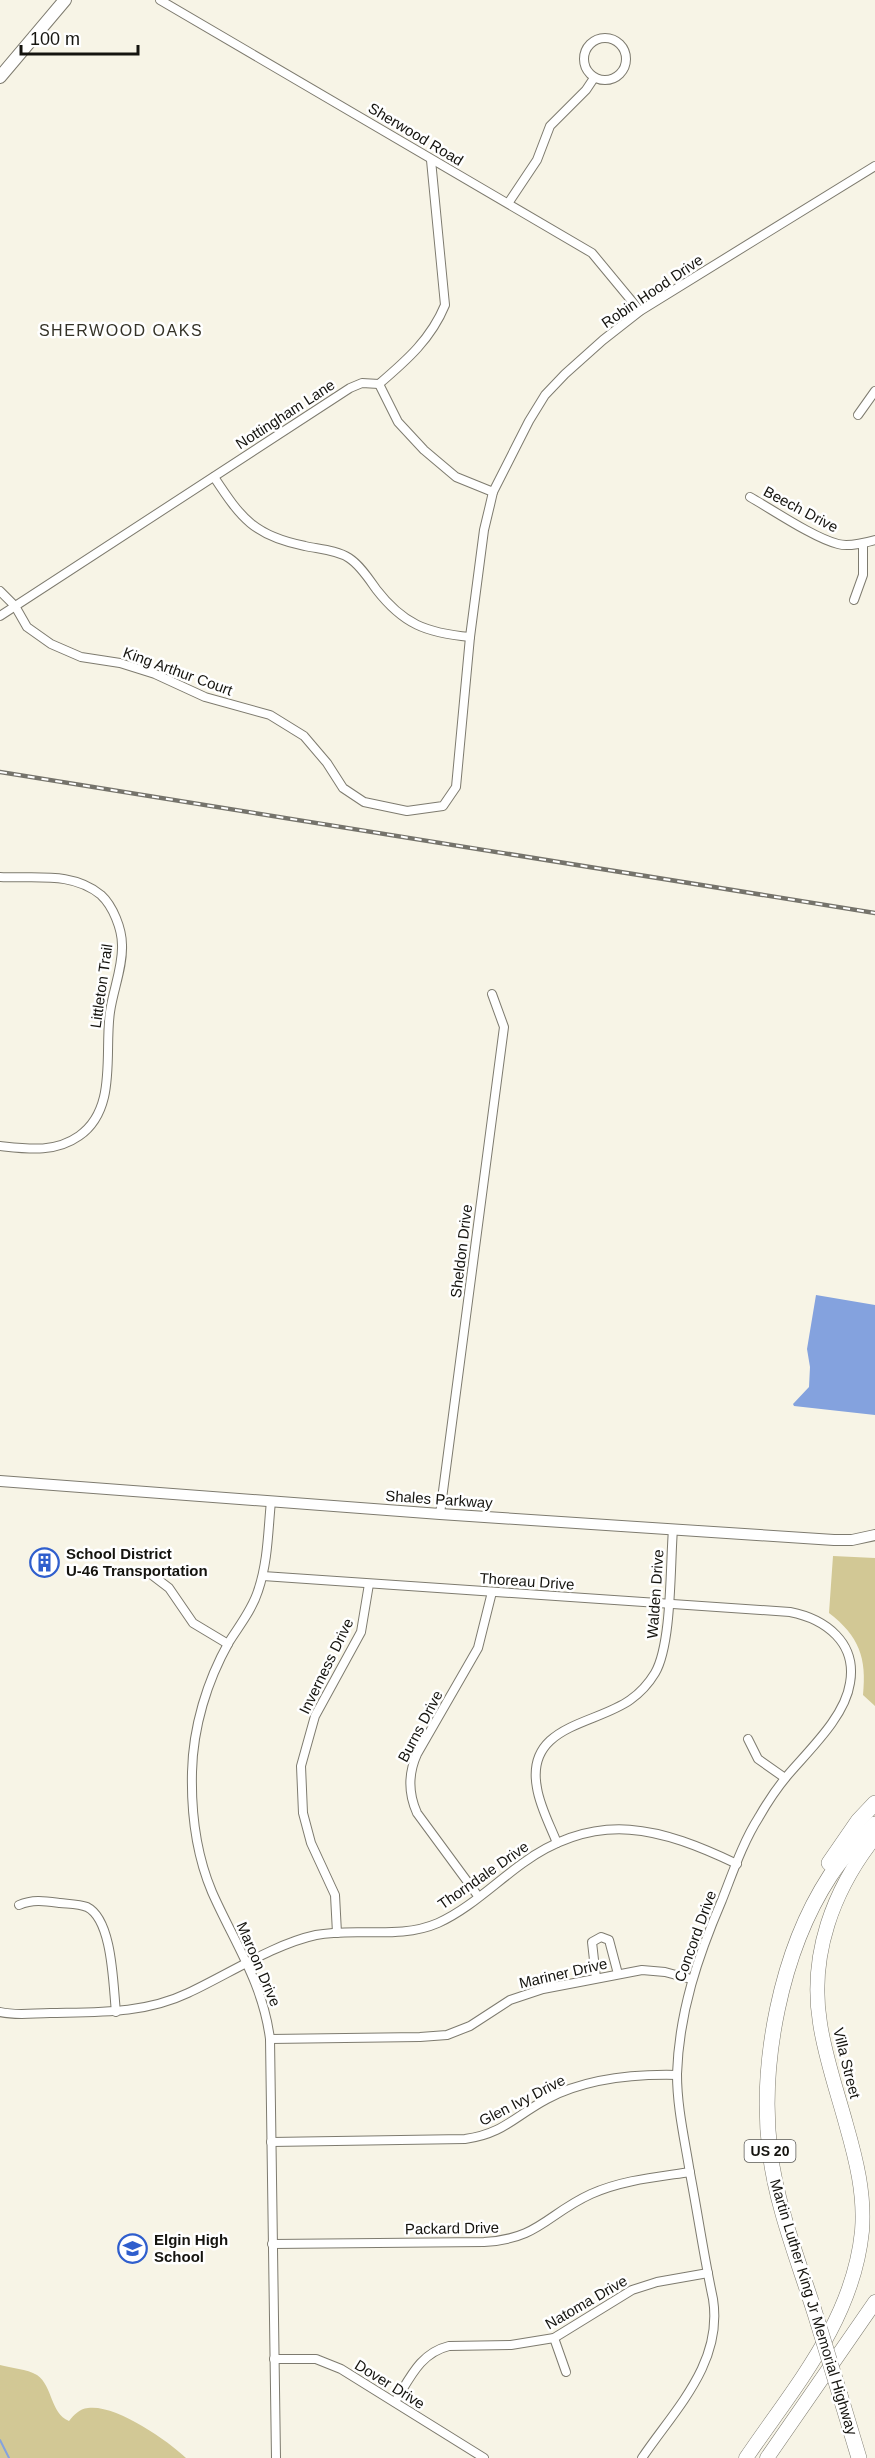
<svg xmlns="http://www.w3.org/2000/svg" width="875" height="2458" font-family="Arial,sans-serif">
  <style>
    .green { fill: #d2c895 }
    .water { fill: #84a2de }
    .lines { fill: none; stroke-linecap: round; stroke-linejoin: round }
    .stream { stroke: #84a2de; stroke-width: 2 }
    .minor-casing { stroke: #7e7b6f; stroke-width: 10 }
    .tertiary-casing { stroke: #7e7b6f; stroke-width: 12 }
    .secondary-casing { stroke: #7e7b6f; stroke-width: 14 }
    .primary-casing { stroke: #7e7b6f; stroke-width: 15 }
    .motorway-casing { stroke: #7e7b6f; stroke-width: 16 }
    .minor { stroke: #fff; stroke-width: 8 }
    .tertiary { stroke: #fff; stroke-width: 10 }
    .secondary { stroke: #fff; stroke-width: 12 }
    .primary { stroke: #fff; stroke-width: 14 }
    .motorway { stroke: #fff; stroke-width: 15 }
    .rail-casing { stroke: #75736b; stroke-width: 4.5 }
    .rail { stroke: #fff; stroke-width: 2; stroke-dasharray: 7; stroke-linecap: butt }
    .motorway-bridge-casing { stroke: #7e7b6f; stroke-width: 16; stroke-linecap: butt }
    .motorway-bridge { stroke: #fff; stroke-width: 15 }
    .labels { text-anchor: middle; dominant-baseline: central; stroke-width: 5; stroke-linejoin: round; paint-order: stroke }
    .shield { fill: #fff; stroke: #5b5a57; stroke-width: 1.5 }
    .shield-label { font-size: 14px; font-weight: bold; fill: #15140f }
    .street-label { font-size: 15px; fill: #15140f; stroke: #fff }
    .poi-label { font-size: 15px; font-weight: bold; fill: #15140f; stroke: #fff; text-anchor: start }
    .neighbourhood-label { font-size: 16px; letter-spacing: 1.5px; fill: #343227; stroke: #fff }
  </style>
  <rect width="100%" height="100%" fill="#f7f4e6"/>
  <!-- green -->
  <g class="green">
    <path d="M833 1556 875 1558V1706L863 1695C867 1658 859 1636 829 1613Z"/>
    <path d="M0 2365C11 2368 27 2369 37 2375 53 2386 50 2413 69 2421 74 2415 79 2409 88 2408 115 2404 166 2439 186 2458H0Z"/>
  </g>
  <!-- water -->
  <polygon class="water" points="816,1295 875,1305 875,1415 794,1406 793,1404 809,1387 810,1367 807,1349"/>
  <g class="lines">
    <!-- stream -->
    <polyline class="stream" points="0,2440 9,2458"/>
    <defs>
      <g id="minor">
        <polyline points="160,0 592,253 640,311"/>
        <circle cx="605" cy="59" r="21"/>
        <polyline points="509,202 537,160 550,126 586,90 594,78"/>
        <polyline points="379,384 398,422 424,450 456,477 493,492"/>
        <polyline points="858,415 875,391"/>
        <path d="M214 477C241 518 254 536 305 546 318 549 337 550 349 558 360 565 369 579 376 589 403 624 426 633 470 637"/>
        <path d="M750 497C773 510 814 538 838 544 849 547 864 543 875 540"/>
        <polyline points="0,591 15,606 27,627 51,644 81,657 120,663 155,674 205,697 270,715 304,736 327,763 343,788 364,802 407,811 443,806 456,787 470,637 484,530 490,505 493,492 529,421 545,395 565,374 603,340 640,311 875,166"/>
        <polyline points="854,600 863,575 863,544"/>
        <path d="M0 616 350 388 362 383 379 384C407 360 431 339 445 305L431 160"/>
        <path d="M0 877C35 879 72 871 101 895 113 906 122 929 122 945 123 967 113 990 110 1012 104 1052 118 1109 79 1136 55 1153 28 1149 0 1146"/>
        <path d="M271 1501C268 1531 268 1562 258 1591 252 1610 239 1626 229 1642 207 1681 193 1727 192 1772 191 1813 196 1854 212 1892 234 1942 263 1983 270 2039L276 2458"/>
        <polyline points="440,1514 504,1027 492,994"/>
        <polyline points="152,1575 169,1588 193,1623 228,1644"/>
        <path d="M263 1576 790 1612C826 1619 857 1643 850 1683 845 1717 809 1750 787 1776 777 1788 767 1803 759 1817 743 1842 733 1872 722 1900 698 1956 679 2012 677 2074 677 2108 685 2141 690 2173 698 2215 704 2257 713 2299 723 2363 676 2408 642 2458"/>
        <polyline points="748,1739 758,1759 785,1778"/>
        <path d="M557 1843C550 1825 540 1807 537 1788 525 1725 595 1725 630 1700 640 1693 649 1683 655 1673 672 1644 670 1566 673 1529"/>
        <path d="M478 1896 417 1813C408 1793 408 1774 417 1754L478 1648 492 1592"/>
        <path d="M19 1905C33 1899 45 1901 60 1903 69 1904 79 1904 87 1907 113 1920 113 1986 116 2012"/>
        <polyline points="337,1933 335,1895 311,1843 303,1813 301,1766 315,1716 361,1632 369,1584"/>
        <polyline points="596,1978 592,1942 601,1937 609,1940 618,1974"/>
        <path d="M0 2012C16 2016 34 2013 50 2013 97 2012 144 2014 188 1993 227 1975 274 1944 316 1935 356 1927 399 1940 438 1923 469 1909 495 1883 523 1863 598 1809 661 1828 737 1864"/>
        <polyline points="270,2039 420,2037 447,2035 470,2026 510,2000 543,1989 642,1970 665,1972 691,1979"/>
        <path d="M271 2142 465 2139C503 2134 515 2116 547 2099 585 2079 634 2074 677 2075"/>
        <path d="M272 2244 484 2242C539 2239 547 2214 591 2194 622 2180 657 2177 690 2172"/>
        <polyline points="554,2338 566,2372"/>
        <polyline points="274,2359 316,2359 341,2369 484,2458"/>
        <path d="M395 2402C410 2378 420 2353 449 2346L511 2345 554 2338 632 2290 657 2282 708 2273"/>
      </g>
      <polyline id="tertiary" points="0,1481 440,1514 834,1540 852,1540 875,1535"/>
      <polyline id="secondary" points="0,77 65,0"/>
      <g id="primary">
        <path d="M746 2458C794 2387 853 2321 862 2231 865 2194 856 2159 846 2124 837 2091 825 2057 820 2023 809 1955 833 1890 875 1837"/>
        <polyline points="767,2458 875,2302"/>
      </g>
      <g id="motorway">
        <polyline points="829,1863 858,1821 875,1803"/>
        <path d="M818 2323C801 2267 777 2210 770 2152 759 2063 781 1951 830 1876 842 1857 859 1840 875 1824"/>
        <polyline points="840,2395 859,2458"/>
      </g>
    </defs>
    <!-- minor casing -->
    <use href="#minor" class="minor-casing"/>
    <!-- tertiary casing -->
    <use href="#tertiary" class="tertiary-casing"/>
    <!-- secondary casing -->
    <use href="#secondary" class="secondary-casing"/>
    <!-- primary casing -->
    <use href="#primary" class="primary-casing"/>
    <!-- motorway casing -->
    <use href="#motorway" class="motorway-casing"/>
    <!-- minor -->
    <use href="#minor" class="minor"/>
    <!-- tertiary -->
    <use href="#tertiary" class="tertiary"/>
    <!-- secondary -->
    <use href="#secondary" class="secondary"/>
    <!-- primary -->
    <use href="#primary" class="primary"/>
    <!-- motorway -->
    <use href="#motorway" class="motorway"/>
    <defs>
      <polyline id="rail" points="0,772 875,913"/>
    </defs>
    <!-- rail casing -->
    <use href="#rail" class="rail-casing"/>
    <!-- rail -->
    <use href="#rail" class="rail"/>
    <defs>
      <polyline id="motorway-bridge" points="818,2323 840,2395"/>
    </defs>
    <!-- motorway-bridge casing -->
    <use href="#motorway-bridge" class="motorway-bridge-casing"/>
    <!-- motorway-bridge -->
    <use href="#motorway-bridge" class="motorway-bridge"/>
  </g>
  <!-- icons -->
  <defs>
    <symbol id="building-ring" viewBox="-11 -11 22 22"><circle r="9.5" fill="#fff" stroke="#2f5ecd" stroke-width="1.5"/><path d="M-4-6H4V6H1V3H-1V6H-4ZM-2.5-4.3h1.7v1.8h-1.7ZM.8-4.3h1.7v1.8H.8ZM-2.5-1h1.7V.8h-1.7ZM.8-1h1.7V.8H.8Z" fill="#2f5ecd"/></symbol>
    <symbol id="school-ring" viewBox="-11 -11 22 22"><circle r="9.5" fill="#fff" stroke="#2f5ecd" stroke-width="1.5"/><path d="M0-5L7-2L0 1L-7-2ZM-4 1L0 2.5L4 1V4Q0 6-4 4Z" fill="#2f5ecd"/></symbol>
  </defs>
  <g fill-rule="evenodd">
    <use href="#building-ring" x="28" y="1546" width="33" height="33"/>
    <use href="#school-ring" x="116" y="2232" width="33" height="33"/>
  </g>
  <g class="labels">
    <!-- shield labels -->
    <rect class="shield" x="744.5" y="2140" width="51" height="22" rx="4.5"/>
    <g class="shield-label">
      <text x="770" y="2151">US 20</text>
    </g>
    <!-- street labels -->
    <g class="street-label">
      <text transform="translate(416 134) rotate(31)">Sherwood Road</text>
      <text transform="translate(652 291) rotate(-34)">Robin Hood Drive</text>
      <text transform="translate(285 414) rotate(-33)">Nottingham Lane</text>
      <text transform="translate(801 509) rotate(28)">Beech Drive</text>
      <text transform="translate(178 671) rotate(20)">King Arthur Court</text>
      <text transform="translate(101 986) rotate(-82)">Littleton Trail</text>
      <text transform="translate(461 1251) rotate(-83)">Sheldon Drive</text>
      <text transform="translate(439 1499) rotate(4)">Shales Parkway</text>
      <text transform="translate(527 1581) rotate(4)">Thoreau Drive</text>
      <text transform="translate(655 1594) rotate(-86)">Walden Drive</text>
      <text transform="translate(326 1666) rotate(-64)">Inverness Drive</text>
      <text transform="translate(420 1726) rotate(-62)">Burns Drive</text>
      <text transform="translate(483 1875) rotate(-35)">Thorndale Drive</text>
      <text transform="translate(695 1936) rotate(-70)">Concord Drive</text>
      <text transform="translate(259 1964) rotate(67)">Maroon Drive</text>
      <text transform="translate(563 1973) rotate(-13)">Mariner Drive</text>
      <text transform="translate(847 2063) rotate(76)">Villa Street</text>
      <text transform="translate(522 2100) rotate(-27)">Glen Ivy Drive</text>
      <text transform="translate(452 2228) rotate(-1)">Packard Drive</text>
      <text transform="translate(586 2302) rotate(-30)">Natoma Drive</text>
      <text transform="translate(814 2307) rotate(73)">Martin Luther King Jr Memorial Highway</text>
      <text transform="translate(390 2384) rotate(32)">Dover Drive</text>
    </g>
    <!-- poi labels -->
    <g class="poi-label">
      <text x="66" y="1553">School District<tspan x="66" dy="17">U-46 Transportation</tspan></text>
      <text x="154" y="2239">Elgin High<tspan x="154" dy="17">School</tspan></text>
    </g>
    <!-- neighbourhood labels -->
    <g class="neighbourhood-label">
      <text x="121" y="330">SHERWOOD OAKS</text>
    </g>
  </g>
  <!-- scale -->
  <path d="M21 45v9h117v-9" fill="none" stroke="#15140f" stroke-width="3"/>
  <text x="30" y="45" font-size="18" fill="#15140f" stroke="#ffffff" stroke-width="4.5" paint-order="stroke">100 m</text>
</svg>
